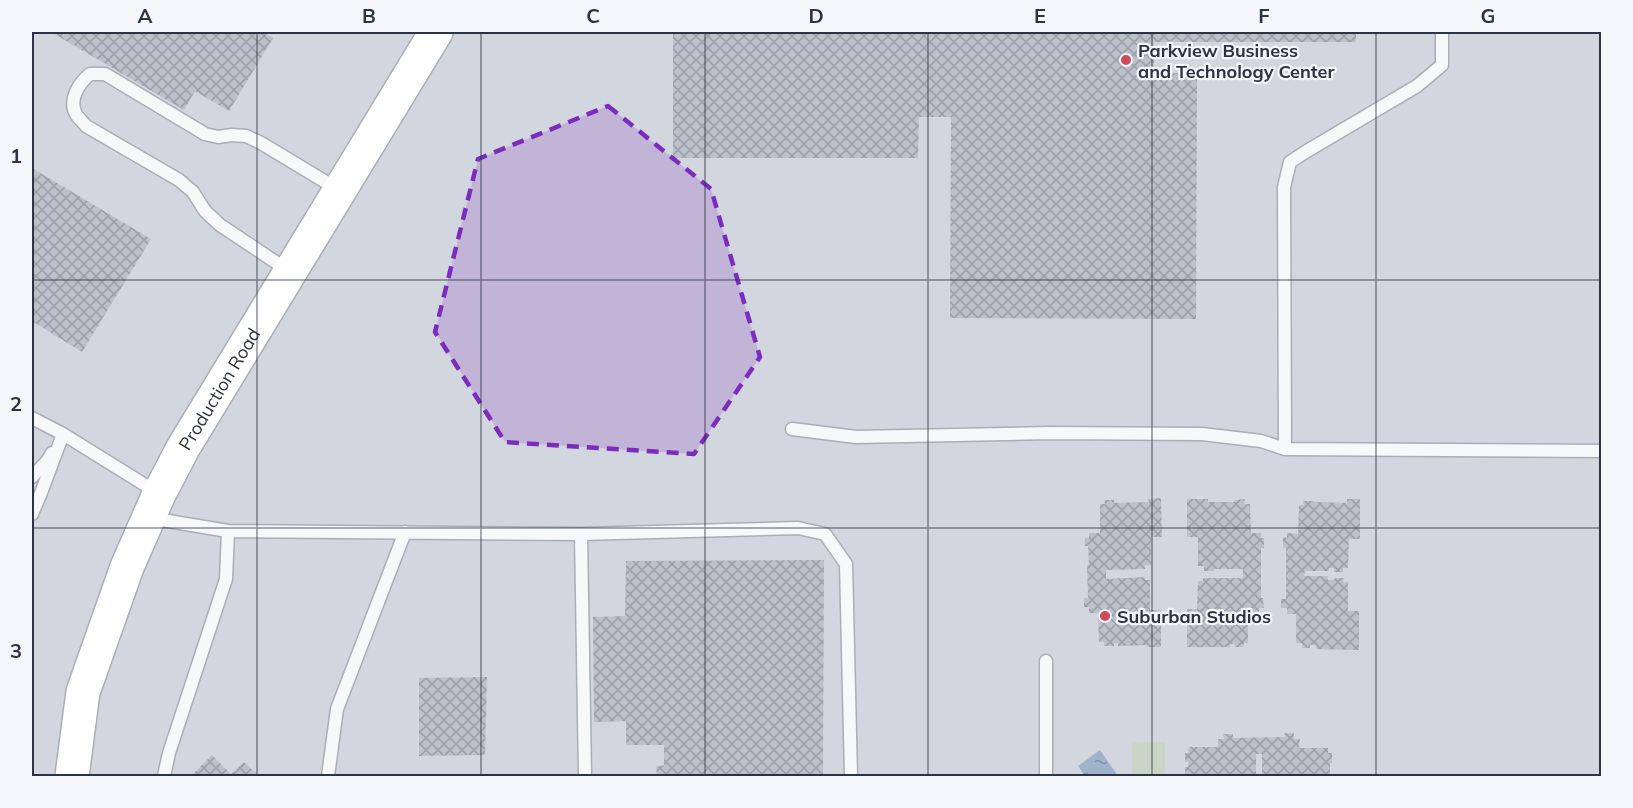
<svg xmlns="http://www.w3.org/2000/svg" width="1633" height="808" viewBox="0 0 1633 808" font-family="Mulish,sans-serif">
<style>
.built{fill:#d2d6de}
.pitch{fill:#c9d6c5}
.water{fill:url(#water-ripples)}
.building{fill:url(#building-cross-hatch)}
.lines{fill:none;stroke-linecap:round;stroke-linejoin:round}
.lane-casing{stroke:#a9aeb7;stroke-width:15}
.secondary-casing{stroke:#a9aeb7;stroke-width:36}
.lane{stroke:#f7f8fa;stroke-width:12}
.secondary{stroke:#fff;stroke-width:33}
.marked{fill:#7b2cbf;fill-opacity:0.2;stroke:#7b2cbf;stroke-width:4.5;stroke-dasharray:12 8;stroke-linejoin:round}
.grid{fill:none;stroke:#2b3445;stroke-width:1.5;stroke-opacity:0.55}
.poi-dot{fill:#d1495b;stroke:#f4f6f9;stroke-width:2}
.labels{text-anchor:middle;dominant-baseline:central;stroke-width:4.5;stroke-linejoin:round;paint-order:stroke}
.poi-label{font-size:18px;font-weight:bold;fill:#2b3445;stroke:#f4f6f9;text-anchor:start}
.street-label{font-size:18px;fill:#2b3445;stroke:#f4f6f9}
.neatline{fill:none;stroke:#2b3445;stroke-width:2}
.grid-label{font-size:20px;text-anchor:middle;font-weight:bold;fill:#2b3445}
</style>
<defs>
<pattern id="water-ripples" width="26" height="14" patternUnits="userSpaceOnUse" patternTransform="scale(1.5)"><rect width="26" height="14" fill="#9fb4cc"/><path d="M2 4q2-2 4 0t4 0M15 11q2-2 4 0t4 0" fill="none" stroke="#8293a7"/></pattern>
<pattern id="building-cross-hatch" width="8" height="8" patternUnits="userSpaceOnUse" patternTransform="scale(1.5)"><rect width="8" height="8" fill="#bbc0ca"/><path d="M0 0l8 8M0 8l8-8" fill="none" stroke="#989da6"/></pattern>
</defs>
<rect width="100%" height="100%" fill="#e4e7ec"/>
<path class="built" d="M32 32H1601V776H32Z"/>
<path class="pitch" d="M1132 742H1165V776H1132Z"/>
<path class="water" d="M1100 750 1118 776H1085L1078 766Z"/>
<path class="building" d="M51 32H262L273 38 229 111 195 91 184 110Z
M673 32H1356V42H1154V73H1197L1196 319 950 318 951 117H919L918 158H673Z
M32 168 151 239 82 352 32 321Z
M1161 498 1162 537H1151V565H1145V569L1106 570V579L1145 577V580H1150V610H1161V647H1148L1147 645 1118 646V643H1114V646H1104V642H1099L1098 613H1089V607H1084V598H1088L1087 565H1089L1088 546H1085V538H1089V533H1100V504H1105L1104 500H1114V503L1149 502 1148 499Z
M1187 499H1208V502H1235L1234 500 1245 499 1244 504H1250L1251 533H1261V538H1264V548H1261V598H1263L1264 608H1259V614H1248V643H1244L1243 647H1235V644H1230V647H1187V609H1197L1198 581H1203V578H1243V569H1214V571H1204V566H1198V537H1187Z
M1347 499H1360V539H1349L1348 568H1343V572H1334V568H1329V571H1305L1304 576H1328V580H1334L1335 578H1344L1343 582H1348V611H1359V650L1316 649V645H1310V648H1302V643H1296V614H1287V608H1281V599H1286V548H1283V537L1287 538V533L1298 534 1299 505H1304L1303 501H1314V502L1347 503Z
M824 560 823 774 789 775V776H657L656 767 664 765V745H626V721L594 722 593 617 625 616 626 561Z
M487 677 485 755 419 756V678Z
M1284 733H1294V739H1300L1299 748H1328V753H1332V763H1330V776H1262V754H1256V776H1185V767H1188V762H1185V753H1188L1189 747H1218V739H1224L1223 734H1233V738L1285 737Z
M212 755 231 774 244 762 259 776H191Z"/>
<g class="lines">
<defs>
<path id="lane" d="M289 271 220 225 205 211 193 192 179 180 86 126C83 122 78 118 76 114 68 100 79 83 90 74H105L205 134 218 137 232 135 246 136 261 143 339 190
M32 418 63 434 158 493
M792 429 856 437 1049 433 1202 434 1261 441 1285 449 1602 451
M1285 449 1284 187 1290 162 1307 151 1417 86 1442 65V32
M32 477 48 460 52 453
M32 514 41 493 63 434
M150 518 228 531 581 534 798 528 825 534 846 564 851 776
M581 534 585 776
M1046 661V776
M164 776 169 753 226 579 228 531
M328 776 337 709 405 532"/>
<g id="secondary">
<path id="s1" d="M72 776 83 692 127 567 159 494 183 448 436 32"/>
</g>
</defs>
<use href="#lane" class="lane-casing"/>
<use href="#secondary" class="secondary-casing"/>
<use href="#lane" class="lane"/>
<use href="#secondary" class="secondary"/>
</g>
<path class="marked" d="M608 106 711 189 760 357 694 454 505 442 435 332 478 159Z"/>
<path class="grid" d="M257 32V776M481 32V776M705 32V776M928 32V776M1152 32V776M1376 32V776M32 280H1602M32 528H1602"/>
<g class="poi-dot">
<circle cx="1126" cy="60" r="6"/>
<circle cx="1105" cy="616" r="6"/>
</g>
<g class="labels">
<g class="poi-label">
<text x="1138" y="50">Parkview Business<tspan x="1138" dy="21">and Technology Center</tspan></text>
<text x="1117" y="616">Suburban Studios</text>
</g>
<g class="street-label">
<text stroke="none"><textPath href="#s1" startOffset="418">Production Road</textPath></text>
</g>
</g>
<rect width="1633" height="808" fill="none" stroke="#f4f6f9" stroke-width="66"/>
<rect x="33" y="33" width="1567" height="742" class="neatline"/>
<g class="grid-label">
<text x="145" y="23">A</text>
<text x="369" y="23">B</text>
<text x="593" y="23">C</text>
<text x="816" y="23">D</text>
<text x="1040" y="23">E</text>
<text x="1264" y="23">F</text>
<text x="1488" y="23">G</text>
<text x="16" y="163">1</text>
<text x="16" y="411">2</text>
<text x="16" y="658">3</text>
</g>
</svg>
